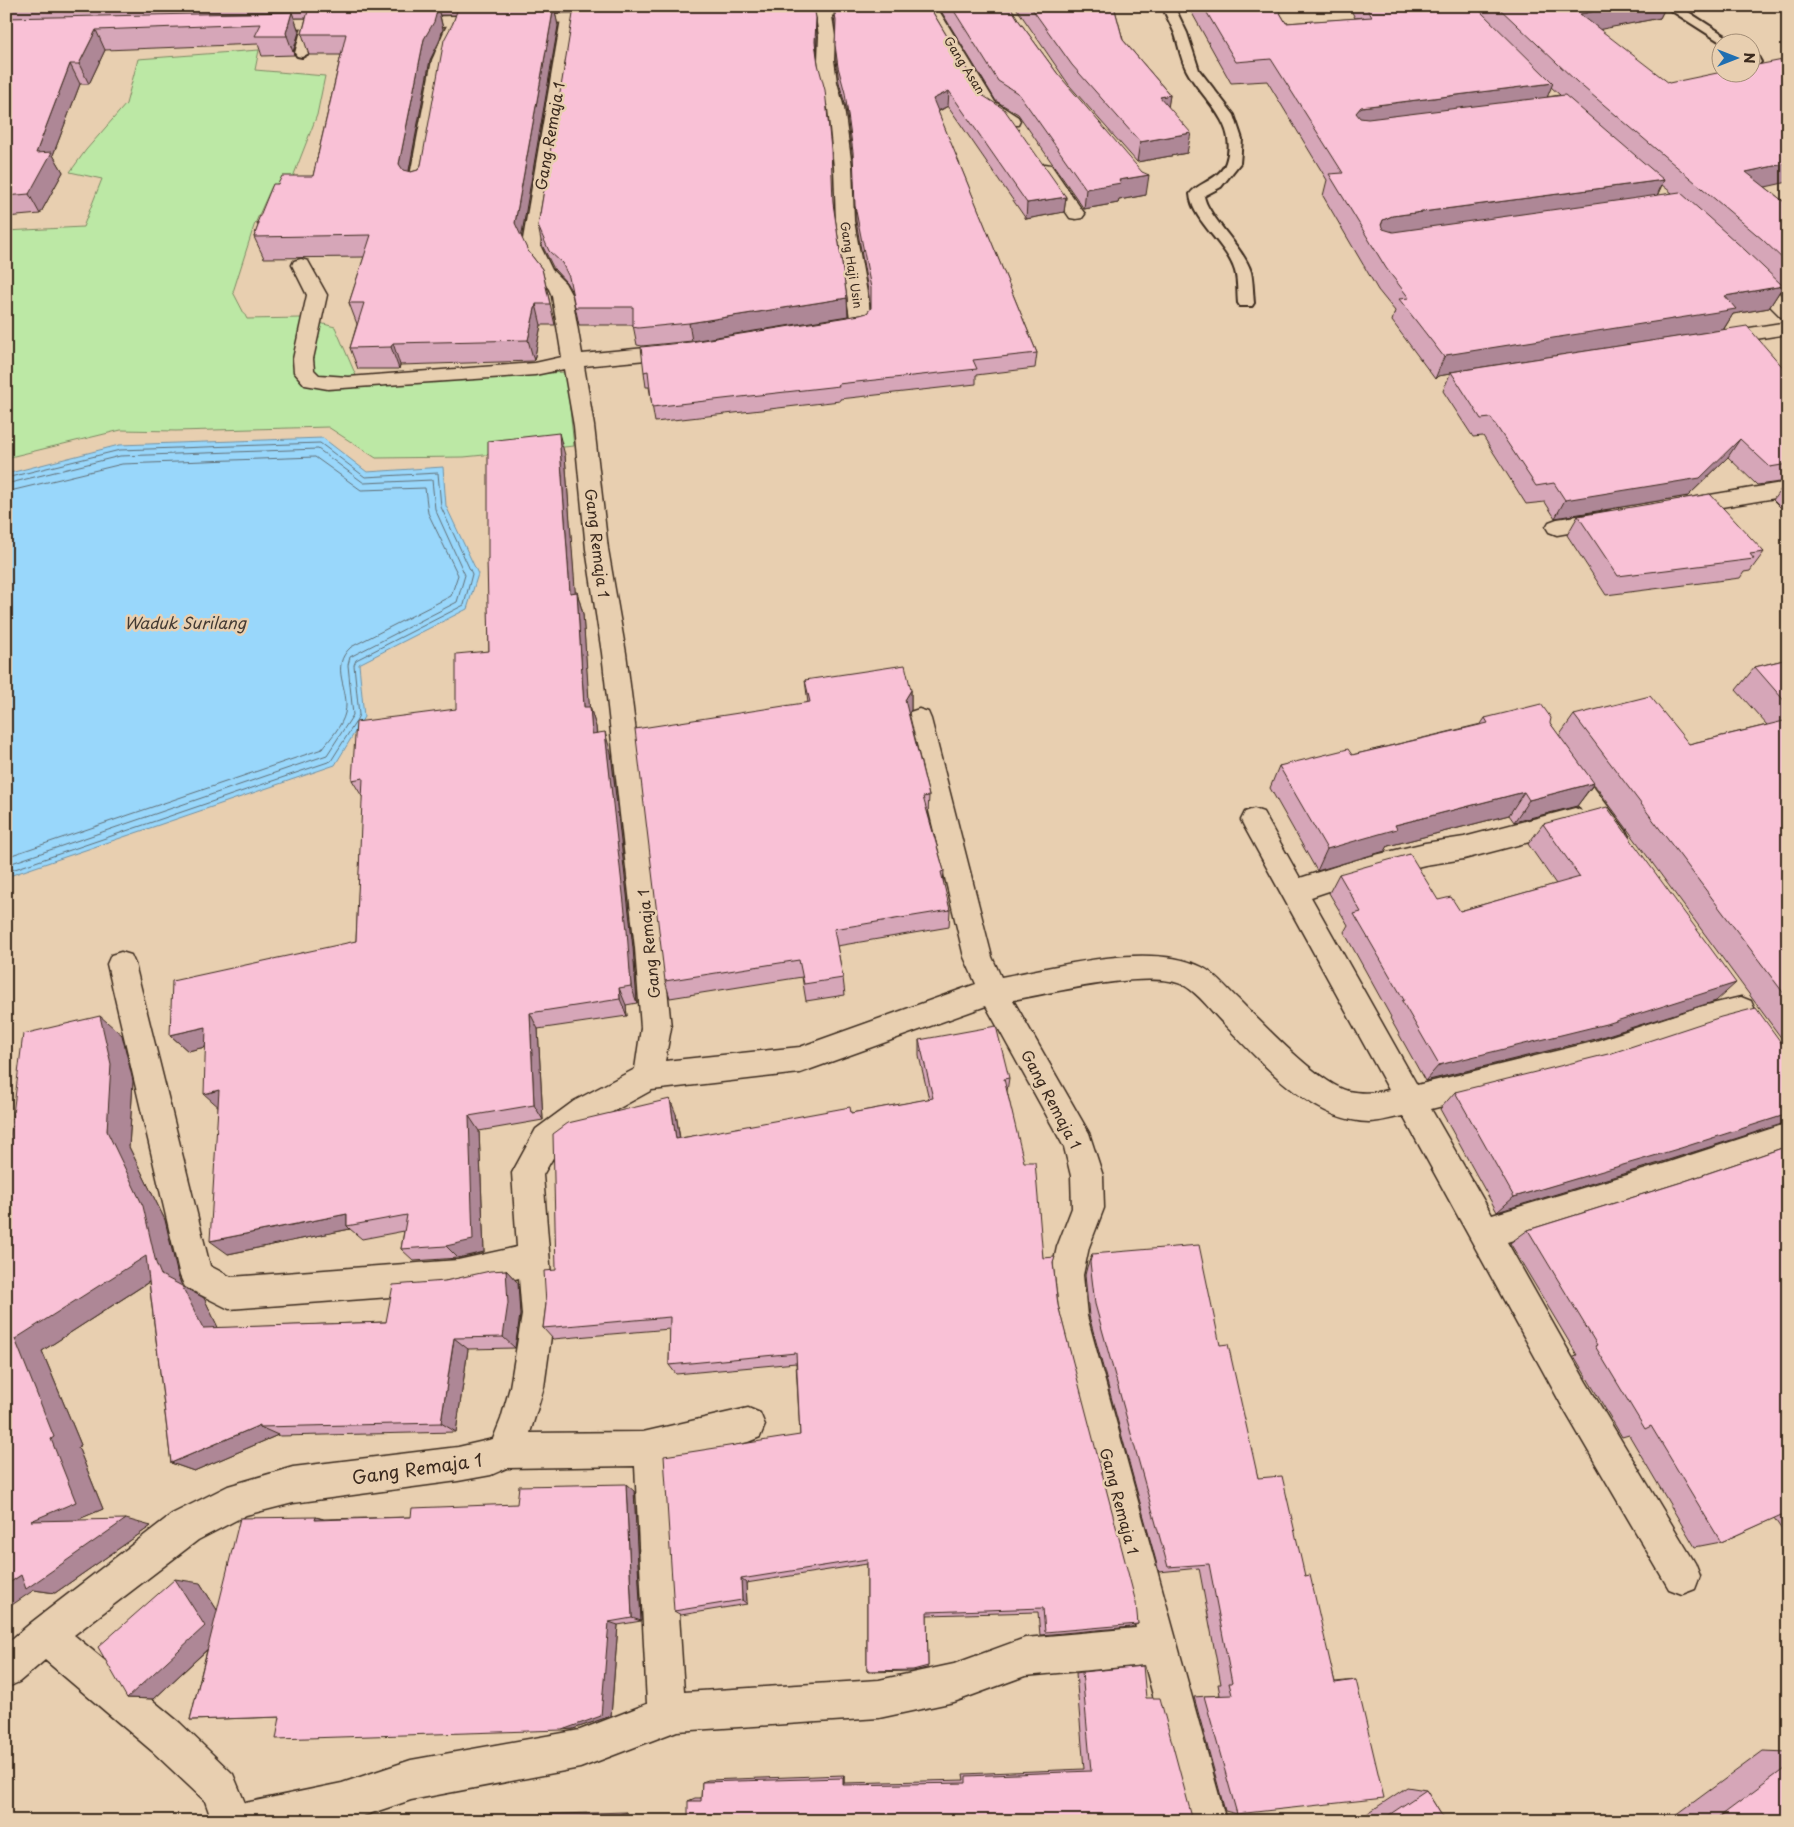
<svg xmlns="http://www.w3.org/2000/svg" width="1794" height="1827" viewBox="0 0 1794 1827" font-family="'Playpen Sans',sans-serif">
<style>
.green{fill:#bce8a5;stroke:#7c8962}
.water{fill:#99d7fb;stroke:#7392a3}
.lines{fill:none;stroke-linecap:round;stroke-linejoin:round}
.shore{stroke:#616f76;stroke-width:1}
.service-casing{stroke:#3b2a1e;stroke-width:4}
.minor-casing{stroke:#3b2a1e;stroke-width:3}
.tertiary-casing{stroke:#3b2a1e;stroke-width:3}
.service{fill:#e8cfb0;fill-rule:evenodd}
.minor{fill:#e8cfb0;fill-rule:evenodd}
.tertiary{fill:#e8cfb0;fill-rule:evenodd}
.wall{fill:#d6a6b8;stroke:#3b2a1e;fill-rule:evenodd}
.shaded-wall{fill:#ae8796;stroke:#3b2a1e}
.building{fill:#f9c1d6;stroke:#3b2a1e}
.labels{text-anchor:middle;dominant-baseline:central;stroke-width:5;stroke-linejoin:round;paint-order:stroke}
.far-street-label{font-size:12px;fill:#3b2a1e;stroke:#e8cfb0}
.street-label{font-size:15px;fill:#3b2a1e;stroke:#e8cfb0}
.water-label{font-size:16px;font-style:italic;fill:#443b34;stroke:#e8cfb0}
.near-street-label{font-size:18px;fill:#3b2a1e;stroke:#e8cfb0}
</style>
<rect width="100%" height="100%" fill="#e8cfb0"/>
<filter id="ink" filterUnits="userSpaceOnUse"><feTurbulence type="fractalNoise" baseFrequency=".02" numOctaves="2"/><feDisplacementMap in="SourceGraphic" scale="10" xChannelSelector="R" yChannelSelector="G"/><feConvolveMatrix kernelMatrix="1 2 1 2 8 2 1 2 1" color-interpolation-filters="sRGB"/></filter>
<g filter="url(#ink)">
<path class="green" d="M259 50 255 70 325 76 317 115 293 177 272 186 254 226 233 292 247 319 301 318 335 327 360 385 566 372 574 446 464 457 376 458 328 427 176 431 121 430 6 458V231L83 227 102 179 70 172 86 150 126 104 138 59Z"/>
<path class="water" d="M323 438 367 472 443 467 446 506 478 574 467 609 359 664 364 717 335 765 6 877V474L119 445Z"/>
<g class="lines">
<path class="shore" d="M6 478 120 450 320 443 365 477 438 473 441 507 472 574 464 605 356 660 354 665 359 715 356 721
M6 484 120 456 318 449 364 483 432 480 435 509 465 575 457 602 350 657 348 665 353 715 327 755 6 865
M6 492 122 464 315 457 361 490 425 488 428 513 458 575 451 596 351 647C328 668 351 689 345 713 342 726 330 739 322 749L6 857
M6 872 331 761 355 723"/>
<defs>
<path id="service" d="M1162 6H1174L1187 33 1199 70 1234 115 1242 139 1240 163 1221 187 1204 196C1207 216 1244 248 1251 272 1253 281 1253 293 1254 303L1252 306H1240L1238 303C1237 293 1238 281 1235 271 1227 244 1192 221 1190 194 1197 183 1220 180 1226 162 1239 123 1202 100 1187 71 1181 60 1179 46 1175 34 1171 25 1166 15 1162 6Z
M1664 6H1679L1735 42 1722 43Z
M309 19 315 23 309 53 302 57 297 56 295 53 303 23Z
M1752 54 1757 55 1761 62 1757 67 1752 68Z"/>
<path id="minor" d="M820 6 828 7 831 10 835 36 834 60 837 82 844 108 852 167 854 221 869 304 870 322 867 326 831 333 824 331 821 327 824 323 850 318 836 221 834 167 828 108 821 82 818 60 819 36 815 10Z
M922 6H936L995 102 1018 117 1020 121 1018 125H1006L983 109Z
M569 14 574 16 577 19 540 245 552 270 565 283 572 296 582 354 677 345 684 347 687 351 684 355 677 357 584 366 594 426 608 549 626 653 663 948 671 1028 665 1061 800 1047 976 984 964 957 907 719 910 712 919 709 928 712 931 719 992 957 1001 977C1058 967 1148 941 1202 967 1216 974 1227 989 1238 999 1262 1023 1318 1083 1348 1091 1362 1094 1375 1093 1389 1090L1245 828 1241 820 1245 812 1254 809 1263 812 1300 878 1359 859 1425 843 1464 837 1575 808 1582 811 1550 765 1554 758 1563 755 1572 758 1626 831 1630 839 1626 847C1605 854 1599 835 1588 819L1584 827 1575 830 1464 859 1425 865 1359 881 1311 897 1417 1085 1593 1042 1699 1007 1741 997 1751 1001 1755 1010 1751 1019 1699 1033 1593 1068 1431 1109 1492 1215 1660 1165 1788 1123V1151L1660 1195 1507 1242 1586 1382 1695 1563 1700 1576 1695 1589 1682 1594 1669 1589 1562 1406 1403 1116C1392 1118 1380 1122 1369 1122 1311 1121 1261 1062 1223 1023 1211 1011 1199 994 1185 986 1152 968 1052 993 1013 1000L1089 1133 1103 1176 1104 1208 1089 1247 1083 1275 1087 1316 1226 1821H1186L1145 1665 1025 1676 954 1702 879 1718 677 1731 580 1768 411 1800 348 1821H212L205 1801 152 1751 45 1660 19 1682 6 1688V1644L32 1622 172 1514 228 1486 293 1467 458 1447 493 1439 501 1419 510 1387 522 1315 519 1278 458 1292 229 1309 185 1287 180 1276 107 964 111 955 121 952 131 955 135 964 210 1266 231 1277 458 1260 517 1247 512 1173 536 1129 574 1101 635 1069 641 1028 635 948 602 653 586 549 574 426 564 369 535 375 328 389 305 385 294 372 293 359 307 295 292 265 294 261 301 259 308 261 327 295 313 359 314 370 319 375 348 377 535 363 562 357 552 296 549 289 535 272 522 245 561 19 564 16ZM986 1006 1064 1147 1071 1176 1072 1208 1057 1247 1051 1275 1055 1316 1136 1628 1025 1638 954 1664 879 1680 684 1692 669 1460 748 1442 760 1437 765 1425 760 1413 748 1408 643 1432 530 1433 544 1387 554 1315 543 1175 558 1149 596 1121 652 1090 800 1073ZM635 1466 647 1704 580 1730 411 1760 342 1783 245 1803 233 1774 180 1723 74 1635 198 1540 246 1515 293 1503 458 1481 491 1475 507 1468Z
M455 19 460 21 463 24 457 43 448 60 426 186 423 190 417 191 411 190 408 186 432 60C438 48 443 30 450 21Z
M1045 164 1051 165 1082 210 1085 214 1082 218 1076 219 1070 218 1036 169 1039 165Z
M1748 267 1755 269 1788 302V319L1781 317 1741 277 1739 273 1741 269Z
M1788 322V334L1718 345 1711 343 1708 339 1711 335 1718 333Z
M1788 482V496L1680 514 1672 512 1669 507 1672 502 1680 500Z
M1610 511 1618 514 1621 519 1618 524 1557 535 1549 532 1546 527 1549 522 1557 519Z"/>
<path id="tertiary" d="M825 6H942L940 9 935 11 777 18 772 16 769 13 772 10 777 8Z
M609 13 614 15 617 18 614 21 405 27 400 25 397 22 400 19 405 17Z
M342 18 347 20 350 23 347 26 257 29 252 27 249 24 252 21 257 19Z"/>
</defs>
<use href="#service" class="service-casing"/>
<use href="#minor" class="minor-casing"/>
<use href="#tertiary" class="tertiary-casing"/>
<use href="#service" class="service"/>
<use href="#minor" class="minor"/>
<use href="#tertiary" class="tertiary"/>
</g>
<path class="wall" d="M6 6H391L390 9H404V6H814L816 18 817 36 816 51 833 204 847 298 848 316 692 341 642 346 637 345 633 325H579L572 292 566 282 554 269 542 245 538 226 574 12 555 13 558 26 521 238 528 251 542 269 555 325H541L534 361 400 365 399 369H358L350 348 357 324 349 303 364 257 264 258 254 237 258 226 257 223 278 184 313 176 341 55H309L302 34 306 18H294L299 32 293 52 294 55 262 56 258 44 105 50 89 84H80L53 155 63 172 40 214 6 217ZM440 15H456L453 23 421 165 418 170 411 172 409 171 430 60 439 42 443 29Z
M834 6H929L982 95 1066 197 1064 212 1026 219 948 106 938 112 1037 353 1035 368 976 375V384L840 399V401L655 422 649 387H646L644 372 690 342 860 315 867 313 871 308 856 221 854 167 846 108 839 82 836 60V30L834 18Z
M941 6H1010L1019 21 1146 195 1119 200 1118 203 1084 209 1018 114 996 101 941 11Z
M1015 6H1114L1123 40 1170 95 1168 106 1187 153 1137 162 1069 85Z
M1188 6H1276L1286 23 1363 18 1364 17 1355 18 1349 6H1666L1660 18 1600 29 1765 187 1788 205V299L1780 291 1769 308 1733 314 1724 329 1787 372 1785 376 1788 379V481L1757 485 1728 457 1688 496 1555 518 1545 502 1526 504 1483 436 1473 437 1443 391 1450 374 1438 376 1435 379 1392 321 1395 311 1378 290 1323 196 1327 180 1267 81 1231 83ZM1551 87 1560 95 1547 97ZM1662 185 1672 193 1657 196Z
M565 455 575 593 577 592 583 614 589 707H590L596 727 597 734 611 753 633 948 637 1003 626 1005 627 1016 538 1029 543 1120 479 1131 484 1252 458 1258 414 1261 401 1249 404 1231 362 1239 350 1229 228 1254 218 1106 205 1047 188 1051 170 1035 356 941 363 798 352 780 456 709 489 651 488 559Z
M1786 482H1788V515L1773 500Z
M1578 516 1764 552 1750 571 1744 572 1740 578 1606 595 1567 535Z
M1788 659V1047L1594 784 1577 806 1514 822 1509 815 1388 846 1385 851 1317 871 1270 788 1279 766 1352 755 1481 724 1485 718 1550 723 1559 736 1574 715 1689 744 1767 725 1736 690 1755 667Z
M805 680 911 690V710L909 713 929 796 928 813 944 871 943 883 950 910 949 927 837 946 843 978 845 995 806 1001 802 977 670 998 665 981 808 703Z
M1543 824 1716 1001 1592 1040 1425 1081 1390 1018 1391 1017 1344 932 1348 925 1329 893 1339 874 1438 900 1460 911 1556 884 1528 844Z
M122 1035 133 1081 129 1147 165 1220 178 1276 182 1286 204 1298 218 1328 386 1322 445 1281 506 1270 518 1283 520 1315 515 1348 468 1349 456 1432 280 1436 278 1435 194 1471 171 1463 149 1282 42 1351 81 1445 78 1447 103 1509 76 1520 151 1526 55 1593 34 1590 6 1170Z
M919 1040 1009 1078 1007 1091 1043 1258 1053 1263 1058 1305 1138 1624 1131 1627 1040 1635 1038 1612 927 1615 928 1666 927 1668 913 1671 868 1672 867 1671V1564L746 1583 747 1604 681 1615 674 1611 800 1435 796 1363 676 1374 669 1365 670 1329 553 1339 543 1328 546 1304 556 1270 676 1114 680 1138 851 1113 929 1099 919 1056Z
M1788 1052V1122L1659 1163 1497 1212 1440 1109 1455 1092Z
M1788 1146V1539L1774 1518 1721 1542 1695 1547 1629 1435 1622 1437 1574 1356 1577 1355 1510 1243 1528 1230 1682 1182Z
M1092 1254 1220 1345 1258 1478 1305 1576 1335 1682 1356 1680 1237 1814 1225 1811 1194 1697 1220 1695 1218 1684H1221L1199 1568 1159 1572 1089 1316 1085 1275 1087 1267Z
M634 1491 641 1621 618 1625 611 1716 573 1729 280 1717 190 1720 207 1650 154 1699 127 1698 200 1583 217 1610 316 1517 324 1519 411 1517Z
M1082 1672 1146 1698 1193 1821H1119V1820L688 1801 695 1798H701L702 1782 708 1780 844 1775V1783L964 1780 963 1774 1084 1769 1076 1673Z
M1763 1751 1788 1752V1821H1668Z
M1407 1787 1426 1790 1445 1821H1356Z
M627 1812V1821L513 1819 526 1815Z"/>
<path class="shaded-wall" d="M385 6H391L388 16Z
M554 6 558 26 520 245 515 223Z
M1621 6H1666L1660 18 1571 35 1580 14Z
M438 8 443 29 439 42 430 60 406 186 399 164 424 39Z
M292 12 299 32 293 52 286 33Z
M816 18 817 36 816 60 815 42Z
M96 30 105 50 89 84 79 64Z
M70 64 80 84 53 155 63 172 40 214 29 194 36 153Z
M1553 83 1544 105 1355 128 1356 113 1361 107Z
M949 91 948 106 932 114 933 99Z
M1170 95 1167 115 1160 97Z
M1191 133 1187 153 1137 162 1140 142Z
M1788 163V182L1734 194 1746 172Z
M1149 175 1146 195 1119 200 1118 203 1084 209 1086 189 1119 180Z
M1664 180 1654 202 1376 241 1383 220 1392 216Z
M1066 197 1064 212 1026 219 1027 203Z
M1783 286 1769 308 1733 314 1723 330 1451 372 1450 374 1438 376 1435 379 1444 357 1446 355 1725 296Z
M847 298 848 316 692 341 689 323Z
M536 304 541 325 534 361 528 340Z
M393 343 400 365 399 369 391 347Z
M559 433 565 455 577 615 570 593Z
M1740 439 1728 457 1688 496 1555 518 1565 500Z
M577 592 583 614 591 728 584 707Z
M911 690V710L905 719V700Z
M590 707 596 727 598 755 592 734Z
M605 732 611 753 633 948 637 1003 631 986Z
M1594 783 1577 806 1514 822 1529 800Z
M1524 792 1509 815 1388 846 1385 851 1317 871 1327 849 1395 825Z
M1736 983 1716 1001 1592 1040 1425 1081 1439 1065Z
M619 988 626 1005 627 1016 620 999Z
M530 1013 538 1029 543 1120 534 1105Z
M100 1016 122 1035 133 1081 129 1147 165 1220 178 1276 182 1286 204 1298 224 1340 203 1328 161 1274 42 1351 81 1445 78 1447 103 1509 60 1527 31 1521 51 1439 15 1339 107 1131Z
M206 1027 222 1043 188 1051 170 1035Z
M219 1090 221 1109 204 1094Z
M670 1099 676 1114 682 1154 676 1139Z
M1788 1114V1122L1659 1163 1497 1212 1514 1197Z
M469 1116 479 1131 484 1252 458 1258 446 1246Z
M347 1214V1226L350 1229 228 1254 210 1241Z
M506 1270 518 1283 520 1315 515 1348 503 1337Z
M454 1338 468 1349 456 1432 441 1423Z
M260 1425V1427L278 1435 194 1471 171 1463Z
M626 1484 634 1491 641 1621 632 1618Z
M316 1517 334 1523 315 1520Z
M126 1519 151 1526 55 1593 34 1590 6 1609V1585L21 1575Z
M175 1579 200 1583 229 1629 154 1699 127 1698Z
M741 1579 746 1583 747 1604 742 1600Z
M609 1622 618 1625 611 1716 573 1729 562 1730Z
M844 1775V1783L843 1785V1778Z
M627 1812V1821H617L618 1815Z"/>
<path class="building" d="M531 6H554L515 223 528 251 542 269 550 304H536L528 340 393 343 391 347 350 348 364 303H349L371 235 254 237 259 223H257L273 184H278L282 176H313L346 34H302L308 11 438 8 434 22 424 39 399 164 403 170 411 172 418 170 421 165 444 40 453 23 458 8Z
M641 6H814L816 18 815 42 818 64 825 90 831 149 833 203 847 298 689 323 638 328 633 327V307H575L569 277 562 263 549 251 538 226 574 8Z
M834 6H929L982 95 1004 109 1066 197 1027 203 949 91 933 99 1037 353 973 360 977 369 838 384 839 386 652 407 648 371 644 372 641 347 690 342 860 315 867 313 871 308V288L855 206 853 152 845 93 838 67 835 45 836 21Z
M951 6H1010L1019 21 1057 73 1142 172 1149 175 1119 180 1121 183 1086 189 1019 94 998 81Z
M1030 6H1114L1123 40 1170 95 1160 97 1191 133 1140 142 1072 65Z
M1203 6H1276L1286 23 1372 17 1366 7 1377 6H1475L1553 83 1361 107 1356 113 1360 118 1368 119 1565 95 1664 180 1392 216 1383 220 1381 225 1383 229 1393 232 1680 192 1745 250 1783 286 1725 296 1736 309 1446 355 1444 357 1399 299 1409 298 1386 268 1329 174 1343 173 1271 59 1236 62Z
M1497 6H1621L1580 14 1669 83 1722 72H1752V66L1783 60 1788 63V163L1746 172 1788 205V264L1762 239 1577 82Z
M292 12 286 33 287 36H255L261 24 96 30 79 64H70L36 153 52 152 29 194 6 196V18Z
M1747 326 1787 372H1782L1788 379V464L1770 467 1740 439 1700 478 1565 500 1554 483 1536 486 1491 418 1481 419 1451 372Z
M559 433 570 593 577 592 584 707H590L592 734 605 732 627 930 631 986 619 988 620 999 530 1013 534 1105 469 1116 473 1240 446 1246 401 1249 407 1215 347 1226V1214L210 1241 219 1090 204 1094 206 1027 170 1035 172 981 356 941 363 778 352 780 356 722 456 709V654L489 651 487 559H488V441Z
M1710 494 1764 552 1750 554 1754 559 1618 576 1578 516Z
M1788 659V705L1755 667Z
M905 665 911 690 905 700 929 796 923 797 944 871 941 872 950 910 834 929 843 978 804 984 799 960 665 981 635 729 810 702 805 680Z
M1650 696 1689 744 1788 720V999L1574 715Z
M1541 704 1551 718 1550 723 1594 783 1529 800 1524 792 1395 825 1397 829 1327 849 1279 766 1348 749 1352 755 1488 723 1485 718Z
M1607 807 1736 983 1610 1023 1439 1065 1402 1001 1404 1000 1354 914 1361 912 1339 874 1410 854 1438 900 1451 897 1460 911 1580 877 1543 824Z
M1756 1008 1788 1052V1114L1681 1148 1514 1197 1455 1092 1612 1053 1721 1017Z
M100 1016 111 1064 107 1131 143 1206 156 1263 161 1275 182 1286 203 1328 386 1322 393 1285 445 1281 490 1271 506 1270 508 1303 503 1337 454 1338 441 1423 260 1427V1425L171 1463 146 1256 15 1339 54 1437 51 1439 76 1502 31 1521 126 1519 26 1589 21 1575 6 1585V1170L23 1034Z
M996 1026 1009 1078 1004 1079 1024 1162H1035L1043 1258 1055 1257 1053 1263 1058 1305 1136 1603 1138 1624 1045 1632 1043 1608 927 1612 928 1666 913 1670 867 1671V1559L741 1579 742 1600 674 1611 664 1456 800 1435 796 1353 669 1365 670 1317 543 1328 546 1304 544 1271 556 1270 553 1134 568 1123 670 1099 676 1139 850 1107 851 1113 933 1098 919 1040Z
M1788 1146V1512L1721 1542 1651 1426 1645 1429 1595 1346 1597 1345 1528 1230 1682 1182Z
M1199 1245 1220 1345 1228 1344 1258 1478 1282 1476 1305 1576 1310 1575 1335 1683 1356 1680 1384 1798 1237 1814 1204 1696 1232 1695 1229 1683H1232L1209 1564 1168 1567 1095 1304 1090 1262 1092 1254Z
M626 1484 632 1618 609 1622 601 1716 562 1730 276 1739 280 1717 190 1720 240 1518 316 1517 315 1520 411 1517 412 1508 517 1504 519 1486Z
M175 1579 205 1626 127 1698 98 1647Z
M1143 1666 1146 1698H1160L1193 1821H1126V1820L1060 1821H688V1801H701L702 1782 843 1778V1785L966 1783V1776L1091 1771 1082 1672Z
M1788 1766V1821H1714Z
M1426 1790 1445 1821H1380Z
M618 1815 617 1821H512L513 1819Z"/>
</g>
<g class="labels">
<g class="far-street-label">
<text transform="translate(965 65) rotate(58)">Gang Asan</text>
<text transform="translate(852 265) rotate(81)">Gang Haji Usin</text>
</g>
<g class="street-label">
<text transform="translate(549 136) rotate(-80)">Gang Remaja 1</text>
<text transform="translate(598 543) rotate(83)">Gang Remaja 1</text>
<text transform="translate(648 944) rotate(-96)">Gang Remaja 1</text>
<text transform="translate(1052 1099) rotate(62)">Gang Remaja 1</text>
<text transform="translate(1120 1501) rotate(75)">Gang Remaja 1</text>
</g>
<g class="water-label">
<text x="185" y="622">Waduk Surilang</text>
</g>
<g class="near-street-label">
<text transform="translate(417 1468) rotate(-8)">Gang Remaja 1</text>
</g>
</g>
<rect width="1794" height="1827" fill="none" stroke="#e8cfb0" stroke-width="25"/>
<rect x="12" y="12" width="1769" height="1802" fill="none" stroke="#3b2a1e" stroke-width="2" filter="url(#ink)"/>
<g transform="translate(1736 58) rotate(90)"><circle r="24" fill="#e8cfb0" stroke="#a38d76"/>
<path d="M0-4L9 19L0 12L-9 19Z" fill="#1f6fb2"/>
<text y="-8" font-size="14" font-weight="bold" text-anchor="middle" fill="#3b2a1e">N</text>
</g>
</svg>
